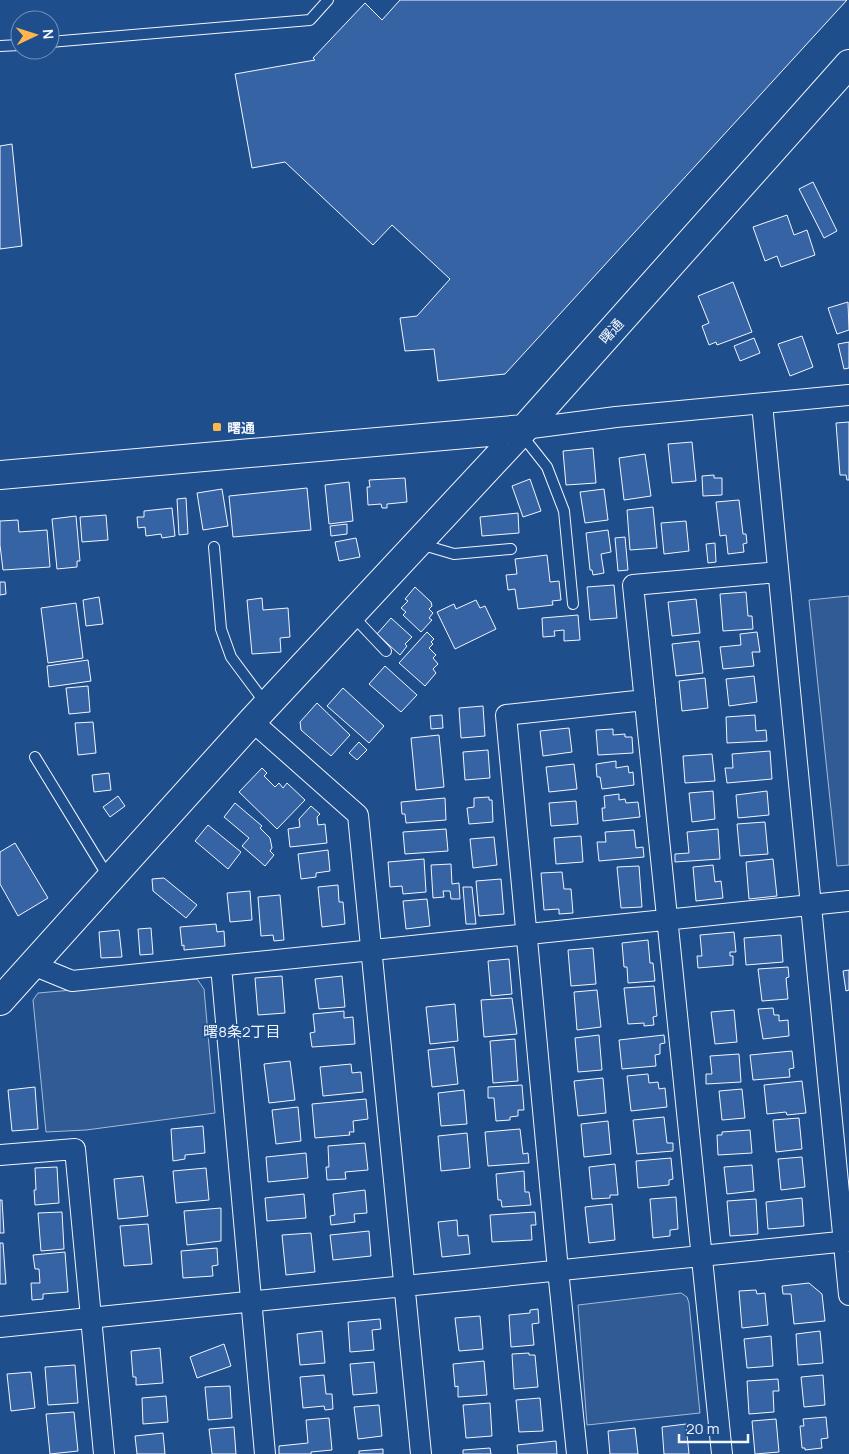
<svg xmlns="http://www.w3.org/2000/svg" width="849" height="1454" viewBox="0 0 849 1454" font-family="Manrope,'Noto Sans JP',sans-serif">
<style>
.green{fill:#305b95;stroke:#a8bbd7}
.building{fill:#3563a3;stroke:#f2f6ff}
.lines{fill:none;stroke-linecap:round;stroke-linejoin:round}
.lane-casing{stroke:#f2f6ff;stroke-width:12}
.street-casing{stroke:#f2f6ff;stroke-width:22}
.secondary-casing{stroke:#f2f6ff;stroke-width:30}
.lane{stroke:#1f4e8c;stroke-width:10}
.street{stroke:#1f4e8c;stroke-width:20}
.secondary{stroke:#1f4e8c;stroke-width:28}
.poi-dot{fill:#ffb74d;stroke:#1f4e8c;stroke-width:2}
.labels{text-anchor:middle;dominant-baseline:central;stroke-width:4;stroke-linejoin:round;paint-order:stroke}
.street-label{font-size:14px;fill:#f2f6ff;stroke:#1f4e8c}
.poi-label{font-size:14px;font-weight:bold;fill:#f2f6ff;stroke:#1f4e8c;text-anchor:start}
.neighbourhood-label{font-size:15px;fill:#f2f6ff;stroke:#1f4e8c}
</style>
<rect width="100%" height="100%" fill="#1f4e8c"/>
<path class="green" d="M849 596V865L837 866 809 600Z
M197 979 204 989 215 1113 86 1130 46 1132 33 1000 38 993Z
M681 1293 687 1297 689 1303 700 1413 587 1425 578 1305Z"/>
<path class="building" d="M400 0H847L505 374 438 381 434 349 405 351 400 318 417 316 450 279 392 225 373 245 285 162 252 168 235 74 315 60 313 58 365 3 382 20Z
M12 144 22 246 0 249V146Z
M813 182 837 231 824 238 799 189Z
M787 215 794 235 807 230 815 255 781 267 777 256 765 261 753 227Z
M733 282 752 332 717 345 716 342 709 345 702 326 709 323 698 296Z
M848 302 849 330 837 334 828 308Z
M802 336 813 367 790 376 778 344Z
M754 338 760 353 740 361 734 346Z
M849 342V368L844 369 838 344Z
M849 422V480H847L846 475H840L836 423Z
M692 442 696 481 672 483 668 444Z
M593 448 596 483 566 485 563 451Z
M645 454 651 496 624 500 619 458Z
M714 475V478H722V495L703 496 702 476Z
M405 478 407 502 387 504V508H382L381 504 368 505 367 487H370L369 480Z
M530 479 541 511 523 517 512 486Z
M349 482 353 521 329 524 325 485Z
M307 488 311 530 233 537 229 496Z
M222 489 228 526 203 530 197 493Z
M604 489 608 520 585 523 580 492Z
M186 498 188 534 179 535 177 499Z
M739 500 743 534H746L747 543 743 544 744 552 728 554 726 535 720 536 716 502Z
M653 507 657 548 630 550 627 510Z
M172 508 175 536 162 538 161 534 146 536 145 527 138 528 137 517H144V511Z
M518 513 519 533 482 536 480 517Z
M106 515 108 540 82 542 80 517Z
M76 516 80 561H77V567L57 569 52 519Z
M18 520 19 532 47 530 50 567 3 570 0 545V521Z
M686 521 689 551 664 554 661 523Z
M347 524V534L331 536 330 526Z
M608 530 611 552 601 554 604 573 593 575 592 570H590L586 533Z
M625 537 628 570 618 571 615 538Z
M356 538 360 557 339 561 335 542Z
M715 543 716 562 708 563 706 544Z
M547 555 550 582 559 581 561 600 552 601 553 605 518 609 515 589 508 590 506 575 517 574 515 559Z
M0 582H5L6 594 0 595Z
M614 585 617 618 590 620 587 587Z
M415 587 431 602 432 606 429 609 433 613 429 618 432 620 421 632 403 615 406 612 401 608 408 601 405 599Z
M746 592 748 616H752L753 629 723 631 720 594Z
M99 597 103 624 86 626 83 600Z
M262 598 263 610 288 608 290 637 280 638 281 652 252 654 247 600Z
M696 599 700 633 672 636 668 602Z
M476 600 480 608 485 606 496 629 455 649 437 612 454 604 456 609Z
M76 603 83 658 48 663 41 608Z
M578 615 580 640 564 641V630L554 631 555 636 543 637 542 618Z
M391 618 412 637 405 644 407 646 400 655 377 634Z
M427 632 434 639 431 642 433 644 429 648 436 655 433 658 438 664 433 669 436 673 425 686 399 663Z
M757 632 760 652H752L754 666 723 669 720 647 741 645 740 634Z
M699 641 703 673 676 676 672 644Z
M88 660 91 681 49 687 47 666Z
M385 666 417 695 401 712 369 684Z
M754 676 757 702 729 706 726 679Z
M705 678 708 708 682 711 679 681Z
M88 686 90 712 69 714 66 688Z
M343 688 384 726 369 743 327 706Z
M317 703 350 735 331 756 301 730 300 722Z
M483 706 485 736 461 738 459 708Z
M442 715 443 728 431 729 430 716Z
M755 715 756 731 766 730 767 741 727 743 726 717Z
M93 722 96 753 78 755 75 723Z
M569 728 572 752 543 756 540 731Z
M613 729V735L625 734V737H632L633 753 598 755 596 730Z
M439 735 444 787 416 790 411 738Z
M359 742 367 750 357 760 349 753Z
M488 750 490 778 465 780 463 752Z
M770 751 772 779 727 783 725 768H733L732 754Z
M712 754 715 781 685 783 683 756Z
M616 761V768L628 766 629 773 633 772 634 785 602 789 600 777H597L596 764Z
M574 764 577 789 549 792 546 767Z
M262 768 267 773 264 776 275 787 279 783 283 788 287 783 305 800 277 829 239 792Z
M109 773 111 790 94 792 92 775Z
M713 791 715 819 692 822 689 793Z
M767 791 769 815 738 818 736 795Z
M619 794V800L625 799 626 803 638 802 640 817 603 821 602 808H605L604 796Z
M118 796 125 806 110 817 103 807Z
M489 797V800H492L493 822 469 824 467 808 474 807V798Z
M445 798 446 820 406 823 405 814H402L401 802Z
M576 801 578 824 551 826 549 803Z
M235 803 262 826 260 828 270 838 272 848 270 851 274 855 265 866 242 846 249 838 224 817Z
M311 806 320 814 317 817 318 825 325 824 327 843 290 847 288 829 300 827 299 819Z
M765 822 768 854 740 856 737 824Z
M208 825 241 852 228 869 195 841Z
M446 829 448 851 405 854 403 832Z
M718 829 720 859 675 862V854L689 853 687 832Z
M634 830 636 848 643 847 644 857 599 861 597 842H606L605 832Z
M581 836 583 862 556 864 554 838Z
M494 837 497 865 473 868 470 839Z
M15 843 48 898 18 916 0 884V852Z
M328 850 330 871 316 873V877L301 879 298 854Z
M424 859 426 892 403 894 402 886 390 887 388 862Z
M773 859 777 896 749 899 746 862Z
M451 864 452 884 459 883 460 899H451L450 891H443L444 897 433 898 431 865Z
M713 865 715 882 721 881 723 898 696 901 693 867Z
M639 866 642 907 621 908 617 867Z
M562 872 564 889H571L573 913 559 914V909L544 910 541 873Z
M164 878 197 905 186 918 153 891 152 879Z
M501 879 504 914 479 916 476 881Z
M338 885 339 902H343L345 924 322 927 318 887Z
M463 887H472L476 924H466Z
M250 891 252 920 230 922 227 893Z
M280 895 284 940 274 941 273 935 261 936 258 897Z
M427 899 430 926 406 929 403 901Z
M216 924 217 932 224 931 225 946 184 950V945L182 946 180 927Z
M151 928 153 954 140 955 138 929Z
M119 930 122 957 101 958 99 932Z
M734 932 736 952H730V956H733V965L698 968 697 956H702L700 935Z
M781 935 783 962 746 965 744 938Z
M648 940 650 963H653L655 981 628 983 627 967H624L622 943Z
M593 948 596 984 571 986 568 950Z
M509 959 512 994 491 996 488 961Z
M788 967 789 977 786 978 788 999 762 1001 758 969Z
M849 970V990L846 991 843 971Z
M282 976 285 1013 258 1015 255 978Z
M342 976 345 1007 319 1009 315 979Z
M654 986 657 1016 653 1017 654 1025 644 1026V1023L628 1024 624 988Z
M597 990 601 1027 577 1030 574 992Z
M512 998 517 1034 484 1037 481 1000Z
M455 1004 458 1041 430 1044 426 1007Z
M773 1008 774 1015H779V1021L788 1020 789 1036 763 1039 758 1009Z
M734 1010 737 1042 715 1044 711 1012Z
M344 1011V1018L353 1017 355 1044 312 1047 310 1033 315 1032 313 1014Z
M599 1035 602 1070 578 1072 575 1038Z
M664 1035 665 1043 660 1044V1054L655 1055 656 1066 622 1069 619 1040Z
M515 1039 518 1081 493 1083 490 1041Z
M454 1047 458 1084 432 1087 428 1050Z
M792 1051 794 1068 789 1069 790 1077 753 1080 750 1055Z
M739 1054 741 1082 706 1084V1074H712L710 1056Z
M290 1061 295 1100 269 1103 264 1064Z
M351 1064 352 1073 361 1072 363 1092 323 1096 320 1067Z
M648 1074 649 1083 658 1082 659 1089 665 1088 667 1107 631 1111 627 1076Z
M603 1078 606 1113 578 1116 574 1081Z
M802 1081 806 1113 787 1115 786 1112 767 1114 764 1085Z
M522 1085 524 1110H518V1116L510 1117V1120L496 1121 494 1098H488V1087Z
M35 1087 38 1129 12 1131 8 1090Z
M742 1089 745 1118 722 1120 719 1091Z
M464 1090 467 1124 441 1126 438 1093Z
M366 1099 368 1119 353 1121 354 1132H349L350 1135 315 1138 312 1104Z
M298 1107 301 1141 276 1144 272 1110Z
M664 1117 667 1143H673V1151L637 1154 633 1120Z
M799 1118 802 1149 776 1152 773 1120Z
M608 1121 611 1154 584 1157 581 1124Z
M203 1126 205 1153 185 1155V1159L173 1161 171 1129Z
M520 1129 523 1154 528 1153 529 1163 488 1166 485 1132Z
M750 1130 752 1153 718 1155 717 1135H722V1132Z
M467 1133 470 1168 441 1171 438 1136Z
M365 1143 368 1170 345 1172 346 1179 327 1180 326 1167H329L328 1146Z
M306 1153 308 1178 268 1182 266 1157Z
M802 1157 805 1187 781 1190 778 1159Z
M671 1158 673 1179 669 1180V1185L638 1188 636 1161Z
M615 1164 618 1195H610V1198L592 1199 589 1167Z
M752 1165 754 1191 727 1194 724 1167Z
M57 1167 59 1203 35 1205 34 1190H36L35 1168Z
M206 1168 209 1200 176 1203 173 1171Z
M524 1171 525 1192H529L531 1205 502 1207 501 1200H498L496 1174Z
M143 1176 148 1216 118 1219 114 1179Z
M365 1190 367 1213 354 1214 355 1222 331 1225 330 1216 335 1215 333 1194Z
M304 1194 306 1218 267 1221 265 1198Z
M676 1197 678 1229 670 1230V1236L653 1238 650 1199Z
M802 1198 804 1226 768 1229 766 1202Z
M756 1199 758 1234 730 1236 727 1201Z
M0 1200H2L4 1233H0Z
M612 1204 615 1240 589 1243 585 1207Z
M221 1208V1241L187 1245 184 1211Z
M62 1212 64 1249 41 1251 38 1213Z
M535 1212 536 1225H531L532 1240 492 1242 490 1215Z
M457 1220 458 1236 468 1235 470 1254 442 1257 438 1222Z
M148 1224 152 1264 124 1266 120 1226Z
M369 1231 371 1256 333 1260 330 1235Z
M311 1233 315 1272 286 1275 282 1235Z
M0 1243H3L6 1284H0Z
M217 1248 218 1265 212 1266 213 1276 183 1278 181 1251Z
M65 1252 68 1292 43 1294V1299L32 1300 31 1283H40L39 1269H35L33 1255Z
M809 1283 822 1294 825 1321 794 1324 791 1294H783L782 1286Z
M756 1290 757 1294 765 1293 768 1325 742 1328 739 1291Z
M538 1309 539 1323 532 1324 534 1345 511 1347 509 1315 530 1313V1310Z
M480 1316 483 1349 459 1351 455 1318Z
M380 1319 381 1329 372 1330 374 1350 350 1352 348 1322Z
M322 1331 325 1363 300 1365 297 1334Z
M820 1331 823 1363 798 1365 796 1334Z
M771 1336 773 1366 747 1368 744 1339Z
M224 1344 231 1366 197 1378 190 1357Z
M160 1348 163 1383 136 1385V1377H133L131 1351Z
M529 1353V1355H535L538 1387 514 1389 512 1354Z
M484 1361 487 1395 458 1397V1386L455 1387 453 1364Z
M374 1362 377 1393 353 1395 350 1364Z
M75 1365 78 1403 48 1405 45 1367Z
M31 1372 35 1408 11 1411 7 1374Z
M324 1375 326 1394H332L333 1409 325 1410 324 1406 303 1408 300 1377Z
M823 1375 825 1405 804 1407 801 1377Z
M778 1379 779 1391H773L774 1412 749 1414 747 1381Z
M230 1386 232 1418 208 1420 205 1387Z
M166 1396 168 1422 143 1424 142 1398Z
M540 1398 543 1431 519 1432 516 1400Z
M490 1403 492 1436 466 1438 463 1405Z
M379 1405 382 1436 358 1439 354 1407Z
M74 1412 78 1451 50 1454 46 1414Z
M826 1417 828 1438 821 1439 822 1448 805 1450V1448H802L800 1426H804L803 1419Z
M329 1418 332 1450 311 1452V1454H279V1446L308 1443 306 1420Z
M776 1419 779 1452 755 1454 752 1421Z
M686 1424 689 1454H664L662 1427Z
M234 1427 236 1454H212L209 1429Z
M635 1428 638 1454H610L608 1431Z
M163 1433 165 1454H137L135 1436Z
M556 1441 557 1454H518L517 1445Z
M490 1448 491 1454H463V1450Z
M383 1449V1454H359V1451Z"/>
<g class="lines">
<defs>
<path id="lane" d="M50 42 310 20 328 0
M0 46 20 45
M521 434 547 467 564 511 573 604
M420 544 454 554 511 549
M214 547 221 629 231 657 266 704
M352 615 386 651
M35 757 109 878"/>
<path id="street" d="M762 404 849 1295
M524 429 616 417 849 395
M252 721 358 815 421 1454
M33 965 72 981 849 901
M221 966 265 1454
M0 1155 75 1149 104 1454
M0 1327 849 1241
M577 1454 558 1270 506 715 645 700
M722 1454 633 585 778 572"/>
<path id="secondary" d="M0 475 524 429
M0 1001 252 721 524 429 849 64"/>
</defs>
<use href="#lane" class="lane-casing"/>
<use href="#street" class="street-casing"/>
<use href="#secondary" class="secondary-casing"/>
<use href="#lane" class="lane"/>
<use href="#street" class="street"/>
<use href="#secondary" class="secondary"/>
</g>
<rect class="poi-dot" x="212" y="422" width="10" height="10" rx="2.5"/>
<g class="labels">
<g class="street-label">
<text transform="translate(611 331) rotate(-48)">曙通</text>
</g>
<g class="poi-label">
<text x="227" y="427">曙通</text>
</g>
<g class="neighbourhood-label">
<text x="242" y="1031">曙8条2丁目</text>
</g>
</g>
<g transform="translate(35 35) rotate(86)"><circle r="24" fill="#1f4e8c" stroke="#7391ba"/>
<path d="M0-4L9 19L0 12L-9 19Z" fill="#ffb74d"/>
<text y="-8" font-size="14" font-weight="bold" text-anchor="middle" fill="#f2f6ff">N</text>
</g>
<path d="M679 1434v8h69v-8" fill="none" stroke="#f2f6ff" stroke-width="2.5"/>
<text x="686" y="1434" font-size="15" fill="#f2f6ff" stroke="#1f4e8c" stroke-width="4" paint-order="stroke">20 m</text>
</svg>
